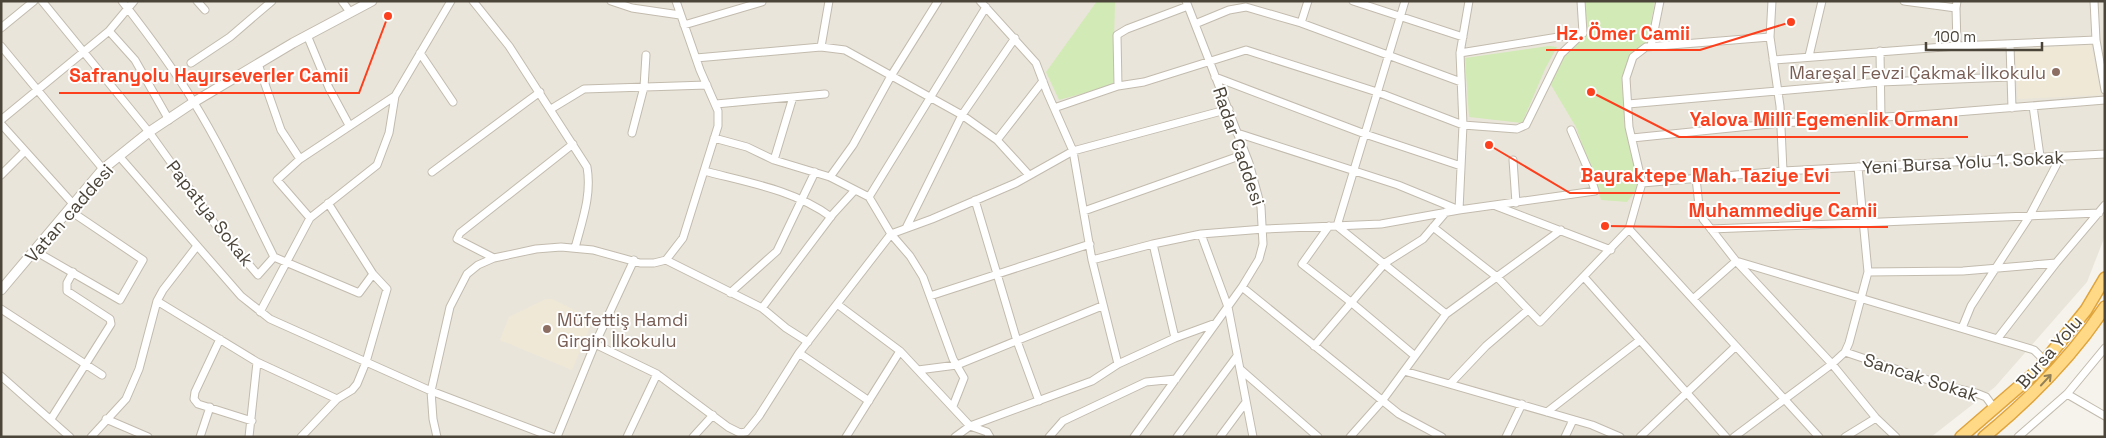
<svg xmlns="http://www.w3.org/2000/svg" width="2106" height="438" viewBox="0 0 2106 438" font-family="'Space Grotesk',sans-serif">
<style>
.residential{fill:#eae5da}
.education{fill:#efe8d6}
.green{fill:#d2eab5}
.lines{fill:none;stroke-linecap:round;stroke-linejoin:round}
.minor-casing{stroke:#c2bbae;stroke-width:9}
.tertiary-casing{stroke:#c2bbae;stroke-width:11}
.trunk-casing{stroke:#e0a43c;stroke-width:14}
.minor{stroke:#fff;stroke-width:7}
.tertiary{stroke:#fff;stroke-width:9}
.trunk{stroke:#ffd985;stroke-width:11}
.oneway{stroke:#938057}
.education-dot{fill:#8d6e63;stroke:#fff;stroke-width:2}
.labels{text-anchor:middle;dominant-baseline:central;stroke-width:4;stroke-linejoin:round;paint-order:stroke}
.education-label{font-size:18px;fill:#785e54;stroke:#fff;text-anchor:end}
.street-label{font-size:18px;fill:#4b4439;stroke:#fff}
.leader{fill:none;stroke:#fc3f1d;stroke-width:2}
.callout-dot{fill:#fc3f1d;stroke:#fff;stroke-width:2}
.callout-label{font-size:19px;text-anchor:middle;font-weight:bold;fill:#fc3f1d;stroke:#fff;stroke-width:4;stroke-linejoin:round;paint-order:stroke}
</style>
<rect width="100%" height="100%" fill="#f6f3ec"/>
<path class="residential" d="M1 1H2105V236L2087 282 1995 387 1931 437H1Z"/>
<path class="education" d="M2091 45 2101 95 2018 99 2015 49Z
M546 299H552L593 319 572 370 500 340 509 317Z"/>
<path class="green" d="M1097 1H1115L1113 85 1059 100 1046 72Z
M1581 1H1655L1646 47 1633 57 1626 78 1628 104 1625 128 1632 138 1642 183 1627 202 1601 200 1576 127 1548 80 1561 54 1583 33Z
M1549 46 1557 47 1545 69 1522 123 1469 117 1465 58Z"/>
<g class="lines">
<defs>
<path id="minor" d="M42 1 149 132 220 231 258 275 274 257
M122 1C147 33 172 66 193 101 224 151 248 205 274 257L359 293 373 274
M197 1 205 10
M342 1 350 12
M473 1 509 46 587 167C592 195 582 221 575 248
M611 1 632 8 680 15
M980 1 1036 63 1047 92 1073 151 1092 260 1118 364
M1353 1 1463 37
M1405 1 1337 226 1446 314
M1581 1 1583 33
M1772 1 1770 37 1780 106 1783 171
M1904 1 1956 8
M1957 1 1956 8 1957 46
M2094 1 2096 40 2105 90
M1301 23 1308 1
M1195 24 1229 10 1246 7 1301 23 1461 82
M684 25 762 2
M1 28 34 1
M109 31 135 60 169 120
M307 35 329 88 349 125
M2010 45 2012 108
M1 46 103 169
M1651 46 1660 1
M821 47 829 1
M1880 51 1881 118
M420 53 453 102
M1809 56 1822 1
M696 58 821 47 845 50 962 115 997 140 1029 175
M1773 60 1957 46 2096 40
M191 63 230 37 272 1
M258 64 281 130 300 159
M1215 77 1365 134 1461 166
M1118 86 1117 35 1127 29 1188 6
M716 104 825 94
M1628 104 1880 82 2010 77
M2033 106 2040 156
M1054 108 1118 86 1144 82 1246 50 1377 92 1463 125 1517 129 1526 125 1561 54 1583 33 1460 53
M551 109 584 89 707 85
M1 120 109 31 134 1
M1 124 74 205
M632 133 644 87 646 55
M1237 133 1398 185 1459 210 1463 125 1460 53 1469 1
M714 138 747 147 774 160 830 177 869 197 891 234 910 256 923 277 953 359 964 378 953 406
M1632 138 1781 123 1919 115 2105 100
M997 140 1043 81
M119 156 241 296 270 319 431 391 552 437
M774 160 793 97
M1513 160 1516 203
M704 171C746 182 795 190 831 217
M432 172 540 92
M1 175 25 151
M830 177 853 145 891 76 938 1
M1696 178 1699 206 1703 219 1711 229 1736 261 1832 364 1876 418 1896 437
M1642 183 1783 171 2105 154
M869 197 986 7
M975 200 1017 341 1039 401
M1496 206 1611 250
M1084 211 1245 154
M310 218 277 180 300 159 395 96
M1329 226 1302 264 1352 303 1415 356
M1433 227 1497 277 1540 322 1629 229 1642 183 1629 127 1626 78 1633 57 1646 47 1770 37
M906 228 962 115 1015 38
M1629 229 1819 437
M1711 229 2099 213
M1201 234 1228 307 1253 437
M1153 244 1175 338
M35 251 120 300 143 260 69 210
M494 258 457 239 460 233 573 144
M666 260 762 308 786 328 808 342
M1092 260 1153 244 1201 234 1264 229 1381 224 1459 210 1595 191 1588 169 1571 130
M1868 272 1963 271 2056 263
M1584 277 1726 437
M1242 287 1399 414 1442 437
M730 293 777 251 815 172
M930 296 1090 244
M1693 299 1736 261 2034 350 2045 361
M157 301 257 362 337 399
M837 304 900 351 970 426 987 432 990 437
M762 308 833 214 855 190
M1 309 102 375
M260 312 310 218 377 165 389 133 395 96 451 1
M1962 328 1971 306 2029 217 2061 156
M1998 338 2056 263 2105 205
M220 339 195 392 194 399 198 404 252 421
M595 344 657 374 728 427 740 433 746 432 759 416 799 353 891 234 932 219 1016 183 1073 151 1229 109
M1314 346 1385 263 1423 239 1446 212
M1845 352 1943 385 1976 393 1986 397 1994 408
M799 353 869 401
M1240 369 1318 437
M918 370 957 365 1102 306
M1404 371 1592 425 1620 437
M1 376 70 437
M1450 384 1486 346 1528 310
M2067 394 2105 416
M1547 412 1640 340
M51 419 111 324 110 319 67 291V283L73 272
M106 419 148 437
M91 437 126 399 139 369 157 301 163 290 197 246
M200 437 210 407
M249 437 257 362
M301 437 337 399 352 390 357 384 366 362 387 289 373 274 328 203
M437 437 433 419 431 391 450 307 467 274 478 265 494 258 536 249 561 247 593 250 640 263H654L666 260 683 238 718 126V111L700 70 676 1
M557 437 595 344 634 260
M627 437 657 374
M693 437 713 415
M846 437 900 351
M955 437 970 426 1092 381 1118 364 1175 338 1216 323
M1049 437 1063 421 1146 382 1176 379
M1134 437 1242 287 1259 259 1263 244 1261 207 1249 163 1186 1
M1177 437 1237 356
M1220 437 1246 402
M1350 437 1382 401 1446 314 1561 230
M1506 437 1522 404
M1565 437 1573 420
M1640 437 1736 346
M1734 437 1832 364 1845 352 1849 343 1868 272 1858 167
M1845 437 1876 418
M2018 437 2067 394 2105 348"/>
<path id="tertiary" d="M1 290 103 169 149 132 194 102 293 43 372 1"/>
<path id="trunk" d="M1961 437 2036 372 2086 310 2105 278
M1984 437C2030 399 2072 357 2105 307"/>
</defs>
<use href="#minor" class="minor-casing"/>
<use href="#tertiary" class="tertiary-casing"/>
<use href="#trunk" class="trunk-casing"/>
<use href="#minor" class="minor"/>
<use href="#tertiary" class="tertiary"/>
<use href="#trunk" class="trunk"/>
</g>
<defs><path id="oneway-shaft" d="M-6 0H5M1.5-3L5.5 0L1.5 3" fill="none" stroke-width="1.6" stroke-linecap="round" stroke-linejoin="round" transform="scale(1.25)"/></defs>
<use class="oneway" href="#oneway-shaft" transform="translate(2046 380) rotate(-47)"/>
<g class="education-dot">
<circle cx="2056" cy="72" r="5"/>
<circle cx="547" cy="329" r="5"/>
</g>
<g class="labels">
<g class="education-label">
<text x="2046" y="72">Mareşal Fevzi Çakmak İlkokulu</text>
<text x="557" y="319" text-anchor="start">Müfettiş Hamdi<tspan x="557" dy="21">Girgin İlkokulu</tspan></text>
</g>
<g class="street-label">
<text transform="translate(1239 146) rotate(71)">Radar Caddesi</text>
<text transform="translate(1963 162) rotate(-3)">Yeni Bursa Yolu 1. Sokak</text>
<text transform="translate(69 213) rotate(-49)">Vatan caddesi</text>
<text transform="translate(210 213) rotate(52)">Papatya Sokak</text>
<text transform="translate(2049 352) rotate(-49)">Bursa Yolu</text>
<text transform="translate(1921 377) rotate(18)">Sancak Sokak</text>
</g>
</g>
<path class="leader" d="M1791 22L1700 50H1546M388 16L359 93H59M1591 92L1679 137H1968M1489 145L1570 193H1840M1605 226L1679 227H1888"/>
<g class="callout-dot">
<circle cx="1791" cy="22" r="5"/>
<circle cx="388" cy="16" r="5"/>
<circle cx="1591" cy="92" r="5"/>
<circle cx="1489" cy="145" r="5"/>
<circle cx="1605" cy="226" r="5"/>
</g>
<g class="callout-label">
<text x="1623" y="40">Hz. Ömer Camii</text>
<text x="209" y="82">Safranyolu Hayırseverler Camii</text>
<text x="1824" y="126">Yalova Millî Egemenlik Ormanı</text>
<text x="1705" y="182">Bayraktepe Mah. Taziye Evi</text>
<text x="1783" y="217">Muhammediye Camii</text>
</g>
<rect width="2106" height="438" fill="none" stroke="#4b4439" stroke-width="5"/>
<path d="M1926 42v8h116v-8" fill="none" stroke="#4b4439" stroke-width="2.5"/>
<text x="1934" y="42" font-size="15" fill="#4b4439" stroke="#ffffff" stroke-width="4" paint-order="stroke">100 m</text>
</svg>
